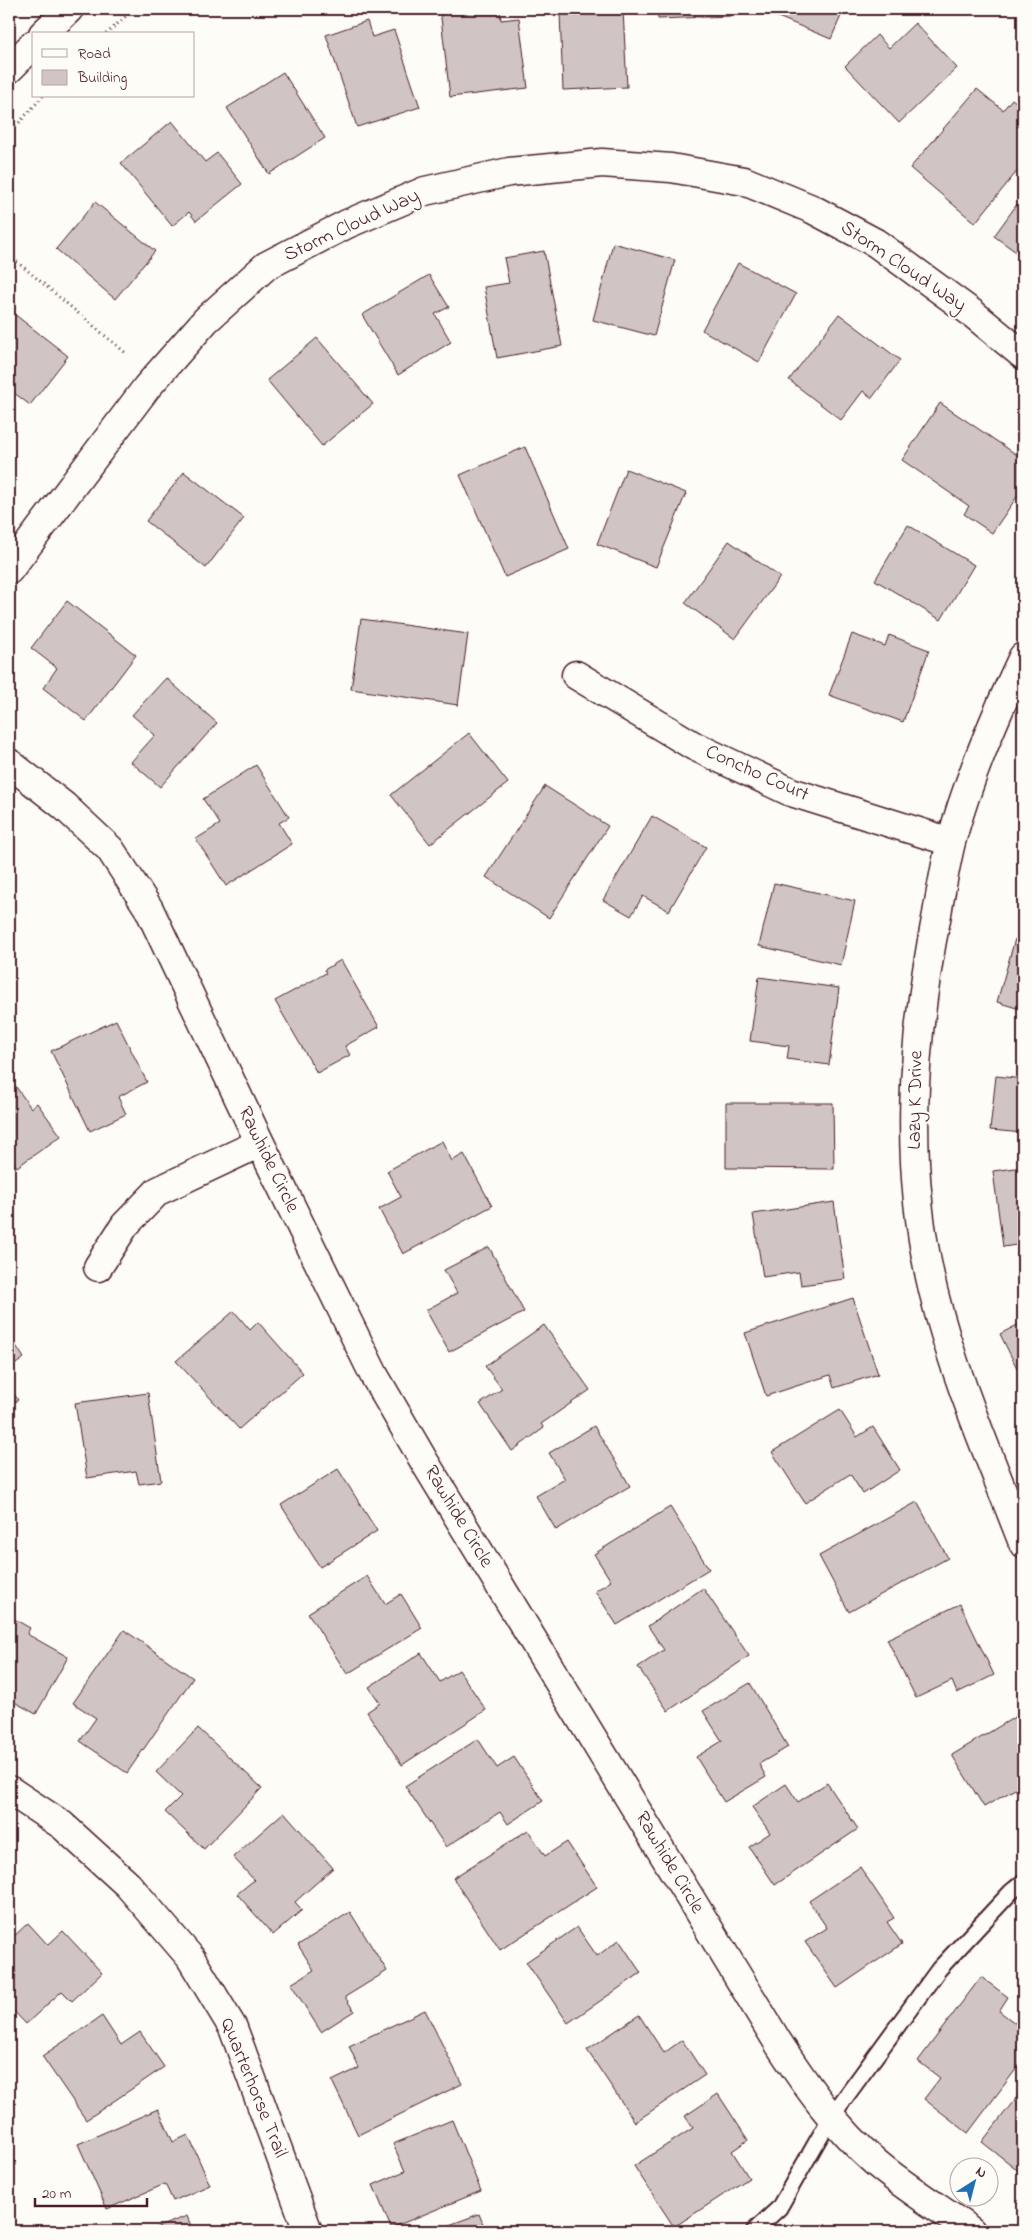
<svg xmlns="http://www.w3.org/2000/svg" width="1032" height="2240" viewBox="0 0 1032 2240" font-family="'Indie Flower',sans-serif">
<style>
.building{fill:#d0c5c4;stroke:#4a1f2b}
.lines{fill:none;stroke-linecap:round;stroke-linejoin:round}
.lane-casing{stroke:#4a1f2b;stroke-width:19}
.street-casing{stroke:#4a1f2b;stroke-width:31}
.secondary-casing{stroke:#4a1f2b;stroke-width:31}
.path{stroke:#4a1f2b;stroke-width:3;stroke-dasharray:1 4;stroke-linecap:butt}
.lane{stroke:#fdfcf7;stroke-width:15}
.street{stroke:#fdfcf7;stroke-width:28}
.secondary{stroke:#fdfcf7;stroke-width:28}
.labels{text-anchor:middle;dominant-baseline:central;stroke-width:4.5;stroke-linejoin:round;paint-order:stroke}
.street-label{font-size:20px;fill:#4a1f2b;stroke:#fdfcf7}
</style>
<rect width="100%" height="100%" fill="#fdfcf7"/>
<filter id="ink" filterUnits="userSpaceOnUse"><feTurbulence type="fractalNoise" baseFrequency=".02" numOctaves="2"/><feDisplacementMap in="SourceGraphic" scale="10" xChannelSelector="R" yChannelSelector="G"/><feConvolveMatrix kernelMatrix="1 2 1 2 8 2 1 2 1" color-interpolation-filters="sRGB"/></filter>
<g filter="url(#ink)">
<path class="building" d="M440 9H500L501 20 519 18 528 88 450 97Z
M657 9H730V16L658 19Z
M759 9H844L831 39Z
M623 10 627 87 563 90 560 13Z
M367 21 372 37 394 30 420 107 357 127 326 35Z
M915 23 957 68 899 123 845 66 877 35 889 48Z
M283 72 325 138 269 174 227 108Z
M977 89 1003 110 1012 99 1023 108V164L975 223 910 168Z
M172 121 205 162 217 153 242 184 196 221 189 212 172 226 121 163Z
M1023 196V257L994 236Z
M95 202 155 251 115 299 56 249Z
M613 243 675 260 654 336 593 320Z
M544 251 562 346 497 358 484 287 509 283 504 258Z
M738 263 796 294 759 362 702 330Z
M429 275 449 307 435 314 451 342 398 375 362 315Z
M9 310 68 356 30 405 9 389Z
M839 314 900 360 872 398 863 391 841 420 789 380Z
M317 338 373 404 322 446 267 380Z
M940 403 1023 459V488L992 533 964 514 969 506 902 460Z
M525 447 569 549 505 577 460 475Z
M626 469 686 493 656 567 597 544Z
M184 472 244 518 206 568 146 521Z
M908 525 974 565 941 620 875 580Z
M729 541 780 577 735 639 685 603Z
M67 601 136 655 86 721 43 688 57 668 31 648Z
M361 619 468 634 458 705 351 689Z
M852 634 885 646 889 635 929 650 903 722 829 695Z
M166 678 217 723 160 787 131 762 155 735 132 715Z
M469 733 508 783 430 844 391 795Z
M256 765 289 817 279 823 292 844 226 886 196 839 220 824 203 799Z
M545 786 608 826 549 918 486 877Z
M652 816 706 847 669 911 643 896 631 916 603 900Z
M774 883 855 901 841 965 759 946Z
M1015 939 1023 942V1010L997 1002Z
M341 960 379 1027 345 1046 350 1055 317 1073 275 1001 326 973 324 970Z
M759 977 839 988 829 1065 787 1059 789 1046 750 1041Z
M116 1020 147 1082 118 1097 126 1114 90 1131 51 1051Z
M996 1076 1023 1079V1133L990 1130Z
M9 1077 31 1108 37 1103 61 1136 17 1167 9 1156Z
M726 1103H833L834 1169 726 1168Z
M442 1141 452 1161 464 1154 492 1206 403 1254 379 1209 401 1197 387 1171Z
M1023 1167V1244L1003 1247 993 1171Z
M834 1202 845 1279 801 1285 799 1272 763 1277 753 1214Z
M489 1247 524 1312 449 1352 426 1310 457 1293 444 1270Z
M853 1298 878 1374 834 1388 830 1375 766 1396 745 1333Z
M234 1311 250 1330 258 1322 303 1373 239 1429 176 1361Z
M1023 1322V1380L1000 1334Z
M544 1325 590 1390 541 1424 544 1428 512 1451 480 1404 502 1389 485 1366Z
M9 1335 24 1358 9 1369Z
M9 1386 18 1400 9 1406Z
M148 1393 161 1481 139 1484 136 1471 87 1478 75 1403Z
M840 1410 857 1437 873 1427 900 1470 863 1494 850 1474 805 1503 772 1452Z
M594 1426 630 1486 556 1530 536 1496 565 1479 549 1453Z
M338 1469 377 1531 320 1567 281 1505Z
M917 1502 948 1558 849 1612 819 1556Z
M670 1507 709 1569 617 1625 595 1591 611 1581 594 1554Z
M367 1576 385 1604 401 1594 422 1628 347 1674 308 1613Z
M703 1588 749 1656 668 1711 638 1667 664 1650 648 1626Z
M960 1604 994 1675 957 1693 952 1681 916 1698 887 1639Z
M9 1616 30 1628 27 1634 68 1657 36 1714 9 1699Z
M124 1630 193 1678 127 1773 80 1741 96 1718 73 1703Z
M421 1653 440 1682 459 1670 486 1710 402 1765 367 1712 380 1703 369 1687Z
M750 1683 788 1747 759 1764 766 1777 724 1802 696 1757 722 1741 703 1711Z
M1018 1715 1023 1723V1799L1015 1789 984 1807 952 1755Z
M198 1728 262 1788 204 1849 165 1812 181 1796 156 1772Z
M478 1739 497 1768 514 1757 543 1801 508 1824 500 1812 446 1847 405 1786Z
M827 1783 858 1829 775 1885 749 1847 770 1833 752 1807 786 1784 798 1802Z
M284 1812 333 1868 295 1902 302 1910 273 1935 237 1894 254 1880 233 1857Z
M528 1830 545 1856 567 1842 597 1887 500 1950 453 1878Z
M860 1867 894 1918 887 1922 902 1944 837 1988 805 1942 827 1928 809 1901Z
M350 1912 387 1971 345 1997 354 2011 321 2032 291 1984 314 1970 298 1945Z
M28 1923 48 1945 63 1931 102 1973 72 2001 62 1991 26 2024 9 2006V1941Z
M577 1927 597 1956 619 1940 641 1973 568 2023 526 1962Z
M981 1977 1008 1997 999 2011 1023 2029V2060L968 2133 924 2099 940 2078 918 2061Z
M425 2010 462 2084 358 2135 332 2081 359 2068 349 2046Z
M639 2015 664 2053 682 2040 705 2075 635 2122 587 2050Z
M102 2016 121 2045 140 2032 164 2067 86 2120 42 2056Z
M1023 2089V2174L982 2142Z
M718 2094 748 2140 732 2151 749 2178 674 2227 634 2166 693 2128 685 2116Z
M158 2109 173 2142 188 2135 210 2185 173 2201 165 2184 107 2209 78 2144Z
M452 2120 481 2191 391 2228 373 2185 405 2171 393 2144Z
M479 2214 486 2231H433Z
M187 2216 193 2231H148Z"/>
<g class="lines">
<defs>
<path id="lane" d="M754 2231 779 2208 831 2117 939 1969 1011 1892 1023 1882"/>
<path id="street" d="M9 570 147 387 206 320 266 266 347 224 425 191 509 172 602 163 671 168 744 181 812 209 876 243 972 313 1023 355
M1023 657C995 716 968 779 951 842 945 866 941 891 937 914 912 1040 903 1165 933 1290 954 1377 991 1460 1023 1543
M576 675 694 746 791 792 951 842
M9 763 64 806 110 849 149 909 260 1143 374 1375 424 1461 779 2044C807 2087 836 2128 875 2162 904 2187 939 2208 971 2231
M98 1267 125 1225 158 1191 260 1143
M9 1790 62 1825 128 1885 190 1957 233 2028 308 2231"/>
<path id="secondary" d="M43 34 69 9
M9 69 34 44"/>
</defs>
<use href="#lane" class="lane-casing"/>
<use href="#street" class="street-casing"/>
<use href="#secondary" class="secondary-casing"/>
<path class="path" d="M106 34 134 9
M9 134 43 96
M9 255 127 354"/>
<use href="#lane" class="lane"/>
<use href="#street" class="street"/>
<use href="#secondary" class="secondary"/>
</g>
</g>
<g class="labels">
<g class="street-label">
<text transform="translate(352 226) rotate(-25)">Storm Cloud Way</text>
<text transform="translate(903 267) rotate(34)">Storm Cloud Way</text>
<text transform="translate(757 774) rotate(24)">Concho Court</text>
<text transform="translate(916 1100) rotate(-89)">Lazy K Drive</text>
<text transform="translate(268 1160) rotate(64)">Rawhide Circle</text>
<text transform="translate(458 1517) rotate(59)">Rawhide Circle</text>
<text transform="translate(669 1863) rotate(59)">Rawhide Circle</text>
<text transform="translate(253 2088) rotate(68)">Quarterhorse Trail</text>
</g>
</g>
<rect width="1032" height="2240" fill="none" stroke="#fdfcf7" stroke-width="30"/>
<rect x="15" y="15" width="1002" height="2210" fill="none" stroke="#4a1f2b" stroke-width="2" filter="url(#ink)"/>
<rect x="32" y="32" width="162" height="65" fill="#fdfcf7" stroke="#b5a4a5"/>
<rect x="42" y="49" width="25" height="8" fill="#fdfcf7" stroke="#b5a4a5"/>
<text x="78" y="58" font-size="15" fill="#4a1f2b">Road</text>
<rect x="42" y="70" width="25" height="15" fill="#d0c5c4" stroke="#b5a4a5"/>
<text x="78" y="82" font-size="15" fill="#4a1f2b">Building</text>
<g transform="translate(974 2182) rotate(36)"><circle r="24" fill="#fdfcf7" stroke="#b5a4a5"/>
<path d="M0-4L9 19L0 12L-9 19Z" fill="#1f6fb2"/>
<text y="-8" font-size="14" font-weight="bold" text-anchor="middle" fill="#4a1f2b">N</text>
</g>
<path d="M35 2198v8h112v-8" fill="none" stroke="#4a1f2b" stroke-width="2.5"/>
<text x="42" y="2198" font-size="15" fill="#4a1f2b" stroke="#fdfcf7" stroke-width="4" paint-order="stroke">20 m</text>
</svg>
